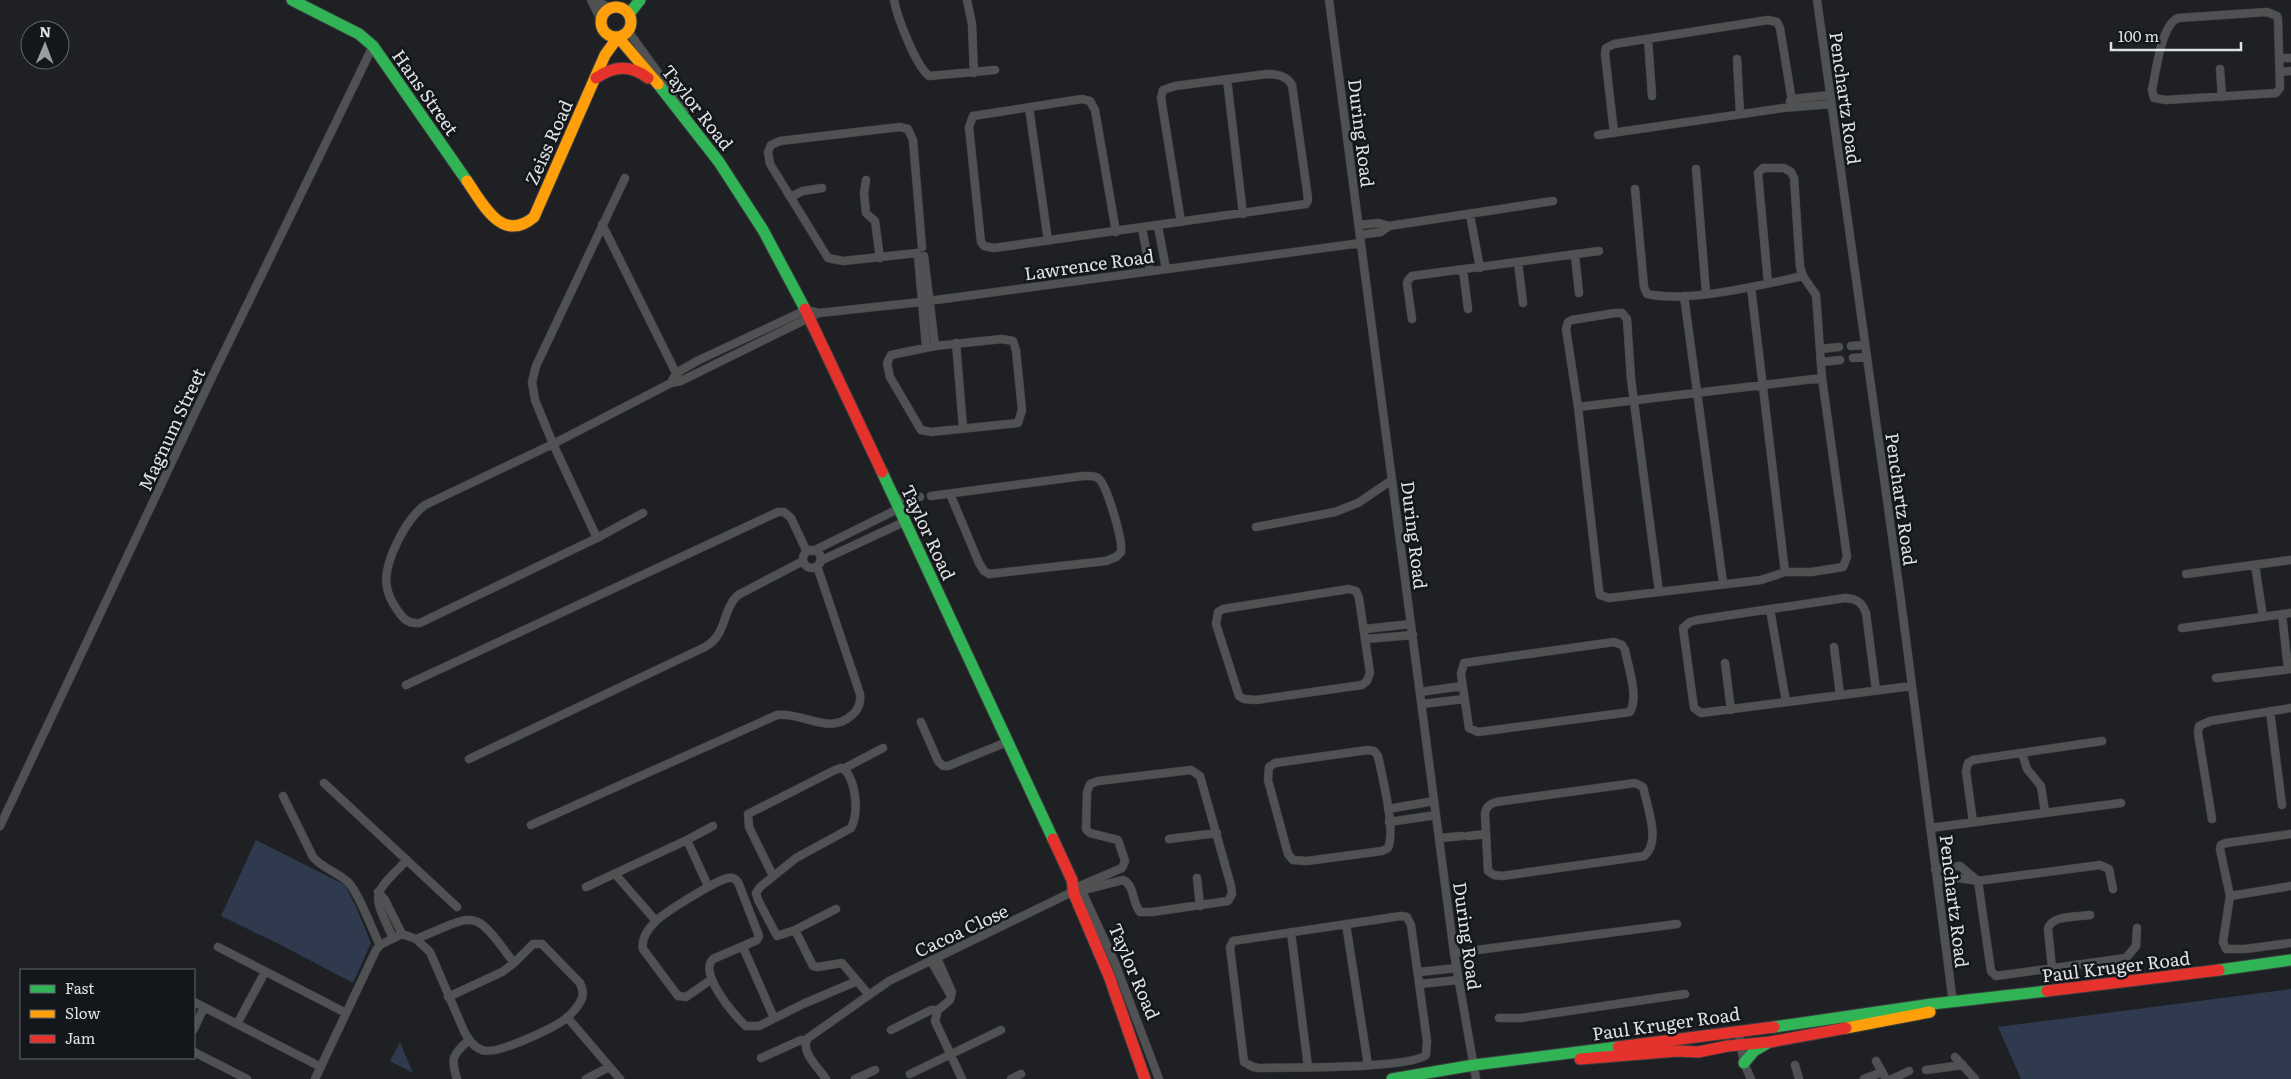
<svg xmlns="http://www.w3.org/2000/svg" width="2291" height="1079" viewBox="0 0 2291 1079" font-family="Literata,serif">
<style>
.green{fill:#2f3a4e}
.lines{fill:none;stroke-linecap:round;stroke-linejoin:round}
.street-casing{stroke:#3b3d3f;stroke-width:9}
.fast-casing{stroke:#3b3d3f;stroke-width:13}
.slow-casing{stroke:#3b3d3f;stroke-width:13}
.jam-casing{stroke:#3b3d3f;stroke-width:13}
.street{stroke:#505153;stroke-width:8}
.fast{stroke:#30b455;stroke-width:11}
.slow{stroke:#ff9f0a;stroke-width:11}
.jam{stroke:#e5322d;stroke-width:11}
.labels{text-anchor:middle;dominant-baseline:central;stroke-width:5;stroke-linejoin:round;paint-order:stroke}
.street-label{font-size:18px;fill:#dfe1e4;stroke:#13161a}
</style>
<rect width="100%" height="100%" fill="#1e2023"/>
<path class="green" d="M256 840 345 885 357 909 371 943 353 983 279 944 221 916Z
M2291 989V1079H2021L1998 1027Z
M400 1042 413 1073 390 1061Z"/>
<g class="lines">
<defs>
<path id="street" d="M591 0 601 20
M596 0 609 8
M894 0C897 17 916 66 929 76L995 70
M967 0 972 24 974 73
M1329 0 1454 953 1476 1079
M1817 0 1900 593 1953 1003
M2267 12 2277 16 2278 19 2280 88 2276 93 2166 100 2154 98 2152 90C2156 72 2161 25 2178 18Z
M628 31 685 110
M1648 39 1652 96
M2280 58H2291
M1737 59 1740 114
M2220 69 2222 97
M2280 72 2291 71
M1227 79 1243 214
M1790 101 1792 99 1830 95
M1029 107 1048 241
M1614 133 1605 54 1606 48 1614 44 1768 20 1777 22 1780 28 1793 107
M1598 135 1783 108 1831 104
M1696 169 1706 293
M866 180 864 193 866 213 875 221 880 258
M1635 189 1644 287 1647 294C1689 303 1761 285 1803 276
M790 197 803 191 822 188
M1470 215 1480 268
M602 224 678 377
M1359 225 1379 223 1389 226 1553 201
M1158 226 1166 269
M1142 228 1150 271
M1116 232 1095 110 1090 101 1082 99 973 116 969 127 981 242 984 246 994 248 1306 204 1308 200 1307 191 1292 85C1287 76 1278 74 1267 74L1175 86 1163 90 1161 98 1181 222
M1360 235 1381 232 1389 226
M917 253 843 261 828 258 770 164 768 152 771 145 780 141 900 127 908 129 913 140 922 247
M918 255 926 347
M1575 255 1579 293
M924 256 935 346
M1518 263 1523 303
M1463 270 1468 309
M1751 287 1785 572H1811L1843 567 1847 557 1822 378 1816 295 1803 276 1800 267 1794 178 1791 172 1784 168H1763L1758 173 1768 283
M1684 296 1723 583
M1615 313H1622L1627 319 1631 379 1659 592 1609 598 1600 595 1599 590 1578 407 1566 329 1568 322 1572 320Z
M1412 319 1407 284 1408 280 1412 276 1599 251
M1002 339 1013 341 1016 350 1022 410 1018 423 931 432 921 430 890 377 887 363 891 355 935 346Z
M956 343 963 427
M1851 346 1865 345
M1821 349 1839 347
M1853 358 1867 357
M1822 362 1840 360
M671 383 676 373 699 360 806 310 819 313 921 302 1361 243
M1578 407 1822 378
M931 496 1083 476C1088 476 1094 475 1098 478 1107 484 1123 541 1121 552L1116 557 1106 561 989 574 984 571 979 563 950 494
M894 499 920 497
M643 513 597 538 420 623C409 624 404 620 398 611 393 604 388 595 387 587 382 563 407 518 425 505L553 444 671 383 681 381 819 313
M1256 527 1335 512 1358 503 1392 480
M597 538 553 444 535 400 532 382 536 366 625 178
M803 559a9 9 0 1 1 18 0a9 9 0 1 1-18 0Z
M813 551 898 509
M820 561 904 522
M2255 565 2263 617
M2186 574 2291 560
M1349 589 1356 591 1359 598 1370 673 1367 681 1362 685 1256 700 1244 699 1239 696 1216 624 1218 612 1223 609Z
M1659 592 1761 580 1785 572
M1770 609 1786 702
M2282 614 2288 669
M2182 628 2291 613
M1365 629 1411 624
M1366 639 1413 635
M1614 642 1622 645 1625 650C1628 667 1639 696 1630 712L1478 732 1469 728 1461 674 1464 663Z
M1834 647 1840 695
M1725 663 1731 710
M2216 678 2291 669
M406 685 778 512H784L791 518 807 552
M1876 690 1866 613C1862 602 1857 599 1845 598L1697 620 1690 622 1683 628 1694 708 1701 713 1912 686
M1420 692 1462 686
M1422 704 1464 699
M2270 711 2282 805
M921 722 938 761 943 766H948L1007 742
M1368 750 1374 751 1378 756C1382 776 1396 830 1388 848L1382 851 1307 861 1293 860 1288 854 1268 780 1269 767 1275 763Z
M2022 753 2027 769 2041 786 2045 812
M469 759 705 647C728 634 721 611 738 595L803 561
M843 769 883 748
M324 783 457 907
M1635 783 1643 787 1644 791C1648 809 1661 843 1644 856L1502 876 1494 875 1488 871 1485 814C1486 804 1494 802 1503 801Z
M283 796 313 857C322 868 337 872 348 882 359 893 372 930 380 945
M1388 809 1434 801
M2212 819 2198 733 2199 726 2210 721 2291 708
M1389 822 1436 815
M1973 822 1966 771 1968 763 1973 760 2102 741
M531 825 777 715C804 712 829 736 852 715 859 709 861 702 860 694L817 566
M0 826 211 379 373 46
M1930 828 2121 803
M2291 834 2226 843 2221 845 2220 849 2230 896 2223 942 2226 949H2245L2291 943
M1468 836 1486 834
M1440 838 1462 836
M1169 839 1217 833
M687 840 708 886
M1935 869 1960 866 1978 881 1991 971 1996 976 2126 958 2136 946 2137 928
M616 875 656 921
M773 876 749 827 748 814 835 770 841 768 846 771C856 784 859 813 851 828L796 858 760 887 756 893 758 900 777 936 795 930 813 966 818 967 842 963 869 995
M1197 878 1200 906
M1937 881 1959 878 1978 881 2100 865 2109 869 2113 889
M586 887 687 840 713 826
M1080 887 1115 963 1159 1079
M378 892 385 900 402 934
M2230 896 2291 886
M1401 916 1407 917 1411 925 1427 1041 1426 1055C1409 1069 1288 1067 1259 1068L1253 1067 1244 1062 1230 947 1233 941Z
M1346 924 1368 1065
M795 930 836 909
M1291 932 1308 1067
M393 938C371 891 372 896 407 860
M218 947 346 1013
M743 947 774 1018
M1454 953 1677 924
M937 958 952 992 950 1000 938 1010 935 1021 962 1079
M931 961 950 994
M2052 968 2048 929C2051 915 2077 917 2090 915
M1419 972 1457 968
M712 979 686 997 678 996 643 949C641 939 648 929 655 922 663 913 717 880 728 878 732 877 735 878 738 882L759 936 757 940 713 959C698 973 735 1017 746 1026H759L803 1004 857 981
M1420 984 1458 980
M448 997 502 972 514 963
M194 1002 321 1067
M567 1017 620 1079
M1499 1018H1521L1685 994
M237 1024 265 972
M194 1029 204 1007
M891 1030 931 1010H938
M1738 1030 1744 1063 1751 1079
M194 1052 247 1079
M1955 1057 1975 1079
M761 1058 801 1040 806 1041
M1876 1061 1886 1079
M1795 1065 1799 1079
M1926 1070 1963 1065
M910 1074 1001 1030
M315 1079 376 950 380 945 402 934 416 939 430 952 464 1031C468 1038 473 1047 482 1050 496 1056 556 1027 568 1017 573 1012 580 1004 582 998 584 993 582 988 580 983L542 944H533L514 963C472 906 478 914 416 939
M457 1079C450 1058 453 1054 469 1040
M586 1079 609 1067
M826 1079C819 1068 799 1051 808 1038L889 981 1068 894 1073 889 1122 868 1125 861 1118 840 1090 833 1086 829 1087 792 1090 784 1098 781 1191 770 1200 776 1231 886 1232 894 1228 901 1152 912H1140C1132 903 1135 885 1123 880L1068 894
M855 1079 875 1070
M1011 1079 1021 1074
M1864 1079 1882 1072
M1892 1079 1909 1071"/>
<path id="fast" d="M292 0 359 34 373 46 467 181
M629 14 640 0
M658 84 719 162 763 230 805 309
M882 472 1053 839
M2219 970 2291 960
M1774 1027 1932 1004 2047 991
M1744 1063 1754 1051 1766 1044
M1392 1079 1474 1065 1618 1047"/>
<path id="slow" d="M601 22a15 15 0 1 1 30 0a15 15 0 1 1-30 0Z
M467 181C483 204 502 244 534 217L605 55 618 37 658 84
M1846 1028 1930 1012"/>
<path id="jam" d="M596 78C614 66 630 64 648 78
M805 309 882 472
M1053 839 1072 880 1074 894 1109 976 1145 1079
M2047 991 2219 970
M1618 1047 1774 1027
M1580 1059 1677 1051 1698 1052 1728 1046 1770 1042 1846 1028"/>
</defs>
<use href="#street" class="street-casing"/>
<use href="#fast" class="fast-casing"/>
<use href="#slow" class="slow-casing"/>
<use href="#jam" class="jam-casing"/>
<use href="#street" class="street"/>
<use href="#fast" class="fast"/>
<use href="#slow" class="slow"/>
<use href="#jam" class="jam"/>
</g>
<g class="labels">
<g class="street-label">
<text transform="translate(426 92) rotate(55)">Hans Street</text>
<text transform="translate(1846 98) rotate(82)">Penchartz Road</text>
<text transform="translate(698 107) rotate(52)">Taylor Road</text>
<text transform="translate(1362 133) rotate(83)">During Road</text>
<text transform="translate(548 142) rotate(-66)">Zeiss Road</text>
<text transform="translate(1089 264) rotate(-8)">Lawrence Road</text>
<text transform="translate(171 429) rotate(-65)">Magnum Street</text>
<text transform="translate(1902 499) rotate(82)">Penchartz Road</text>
<text transform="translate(929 532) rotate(65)">Taylor Road</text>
<text transform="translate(1415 535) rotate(83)">During Road</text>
<text transform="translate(1955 901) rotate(83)">Penchartz Road</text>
<text transform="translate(961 930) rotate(-25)">Cacoa Close</text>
<text transform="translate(1468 936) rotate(82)">During Road</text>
<text transform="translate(2116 966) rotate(-7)">Paul Kruger Road</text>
<text transform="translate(1135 971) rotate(67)">Taylor Road</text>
<text transform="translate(1666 1023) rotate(-8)">Paul Kruger Road</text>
</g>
</g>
<rect x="20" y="969" width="175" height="90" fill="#13161a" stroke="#65676b"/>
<rect x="30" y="985" width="25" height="8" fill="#30b455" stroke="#65676b"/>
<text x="65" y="994" font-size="15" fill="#dfe1e4">Fast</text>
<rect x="30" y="1010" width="25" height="8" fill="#ff9f0a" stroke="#65676b"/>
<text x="65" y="1019" font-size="15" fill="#dfe1e4">Slow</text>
<rect x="30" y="1035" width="25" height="8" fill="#e5322d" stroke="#65676b"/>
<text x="65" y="1044" font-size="15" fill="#dfe1e4">Jam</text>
<g transform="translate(45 45) rotate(1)"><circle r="24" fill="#13161a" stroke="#65676b"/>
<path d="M0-4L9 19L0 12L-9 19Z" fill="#9b9da0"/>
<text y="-8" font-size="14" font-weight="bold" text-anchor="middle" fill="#dfe1e4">N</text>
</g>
<path d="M2111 42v8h130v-8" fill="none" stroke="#dfe1e4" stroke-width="2.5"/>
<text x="2118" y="42" font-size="15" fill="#dfe1e4" stroke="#13161a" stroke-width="4" paint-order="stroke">100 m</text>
</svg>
